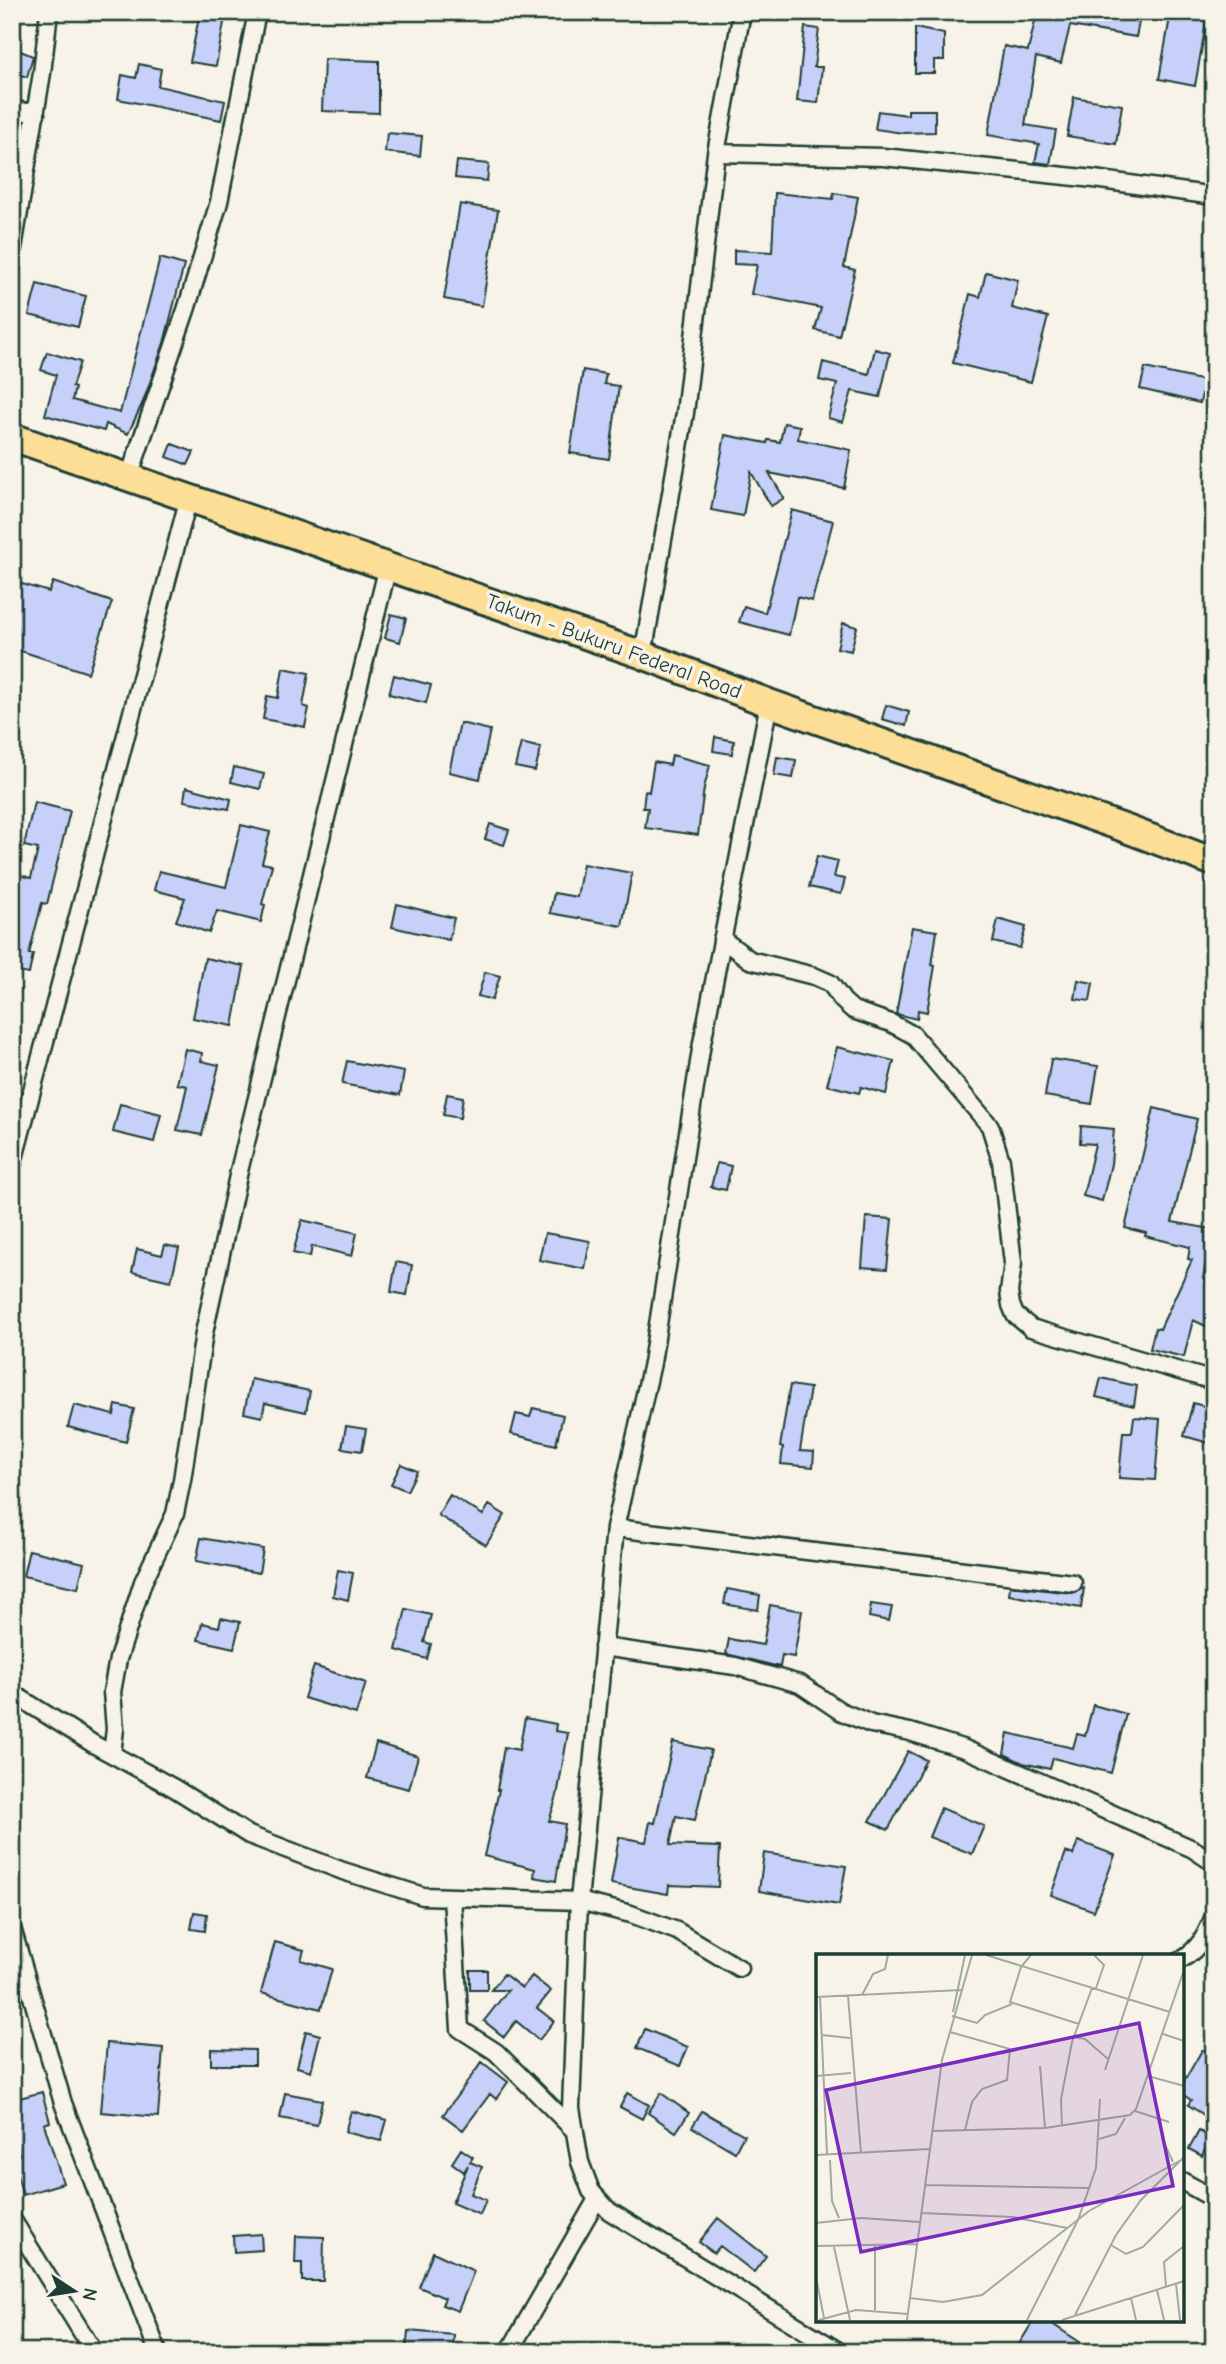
<svg xmlns="http://www.w3.org/2000/svg" width="1226" height="2364" viewBox="0 0 1226 2364" font-family="'Comic Neue',sans-serif">
<style>
.building{fill:#c6d0f8;stroke:#1f3d34;stroke-width:2}
.lines{fill:none;stroke-linecap:round;stroke-linejoin:round}
.minor-casing{stroke:#1f3d34;stroke-width:21}
.primary-casing{stroke:#1f3d34;stroke-width:32}
.minor{stroke:#f7f3e8;stroke-width:16}
.primary{stroke:#fdde96;stroke-width:26}
.labels{text-anchor:middle;dominant-baseline:central;stroke-width:7;stroke-linejoin:round;paint-order:stroke}
.street-label{font-size:21px;fill:#1f3d34;stroke:#f7f3e8}
.inset-road{fill:none;stroke:#a1aaa0;stroke-width:2}
.view{fill:#7b2cbf;fill-opacity:0.15;stroke:#7b2cbf;stroke-width:3.5}
.inset-edge{fill:none;stroke:#1f3d34;stroke-width:3.5}
</style>
<rect width="100%" height="100%" fill="#f7f3e8"/>
<filter id="ink" filterUnits="userSpaceOnUse"><feTurbulence type="fractalNoise" baseFrequency=".0143" numOctaves="2"/><feDisplacementMap in="SourceGraphic" scale="14" xChannelSelector="R" yChannelSelector="G"/><feConvolveMatrix kernelMatrix="1 2 1 2 8 2 1 2 1" color-interpolation-filters="sRGB"/></filter>
<g filter="url(#ink)">
<path class="building" d="M200 12H226L216 66 190 62Z
M1034 12H1141L1136 37 1070 26 1061 63 1036 57 1025 125 1056 130 1050 164 1035 162 1039 144 988 135 1004 46 1028 51 1035 21Z
M1171 12H1208L1195 86 1159 79Z
M805 27 819 29 814 67H822L818 103 797 101Z
M915 28 944 34V60H934V73H915Z
M18 50 33 56 27 77 12 72V64Z
M324 59 379 61V113L322 111Z
M139 64 161 69 158 86 225 101 221 120 118 99 122 75 136 78Z
M1074 97 1122 105 1116 144 1067 136Z
M908 110H935V132L903 133 875 129 878 111 908 115Z
M387 133 422 136 420 156 385 152Z
M457 161 489 164 487 181 455 178Z
M775 193 833 199 834 193 858 197 844 267 855 270 839 336 815 330 821 308 751 294 757 265 734 264V250L772 252Z
M460 204 498 210 482 306 444 299Z
M160 258 184 265 164 343 143 402 128 434 106 424 104 431 45 415 56 375 41 370 47 352 80 362 72 387 75 388 72 400 120 413Z
M986 272 1018 280 1012 308 1048 317 1031 382 953 363 970 294 980 297Z
M37 284 86 296 78 327 29 315Z
M875 349 890 353 880 397 852 391 843 422 828 418 837 384 819 380 823 362 869 374Z
M1145 368 1205 381 1200 403 1140 389Z
M583 370 606 374 604 384 619 386 609 459 570 453Z
M784 423 800 426 798 439 851 450 844 488 769 473 784 498 771 506 751 472 743 516 711 510 725 435 767 443 768 440 780 442Z
M172 444 194 452 188 465 167 457Z
M792 510 833 521 812 601 797 597 789 635 739 622 744 606 765 613Z
M12 581 49 592 53 582 112 602 88 673 12 648Z
M391 614 406 618 400 642 385 638Z
M843 623 857 627 851 651 837 648Z
M283 668 309 673 303 706 309 708 305 727 263 719 267 696 278 698Z
M394 675 431 685 426 703 389 694Z
M886 705 909 712 906 726 882 719Z
M460 723 490 730 480 779 449 772Z
M715 737 734 741 732 754 713 751Z
M521 743 541 748 535 771 515 767Z
M672 755 710 765 704 788 698 835 645 828 648 808H643L645 791 649 792 654 762 670 765Z
M777 757 796 760 793 778 774 775Z
M234 767 264 774 260 789 231 782Z
M186 787 231 799 229 809 184 801Z
M34 802 70 811 47 904 42 903 29 954H33L29 974 12 971V930L21 897 12 895V887L16 874 31 878 38 849 24 846Z
M490 824 509 830 504 845 485 839Z
M241 825 270 832 262 863 272 865 262 904 265 905 261 922 217 911 209 933 176 921 185 898 154 890 159 871 226 887Z
M817 856 838 861 834 877 845 879 841 894 809 887Z
M583 864 632 873 622 926 550 913 554 893 577 897Z
M397 904 454 918 449 940 392 927Z
M998 919 1026 927 1020 948 993 942Z
M912 927 937 931 932 965 935 966 927 1012 918 1010 917 1019 896 1014Z
M205 958 244 966 233 1026 193 1018Z
M485 972 500 976 492 1000 478 996Z
M1078 980 1093 983 1090 1001 1075 999Z
M837 1047 894 1061 886 1094 861 1087 859 1093 827 1085Z
M185 1049 202 1053 201 1061 219 1065 202 1135 177 1130 187 1086 177 1084Z
M1051 1059 1098 1066 1092 1104 1045 1096Z
M347 1061 404 1072 400 1095 342 1084Z
M447 1094 463 1097 460 1118 443 1115Z
M120 1104 161 1114 154 1142 113 1132Z
M1154 1108 1197 1119 1172 1222 1212 1229 1203 1278 1214 1283V1330L1193 1320 1184 1357 1150 1349 1155 1328 1160 1329 1192 1260 1188 1259 1190 1247 1145 1236 1146 1233 1125 1228Z
M1081 1126 1114 1129 1111 1164 1102 1201 1083 1196 1095 1144 1080 1143Z
M717 1163 731 1166 726 1190 711 1187Z
M866 1217 892 1219 887 1269 862 1267Z
M302 1220 357 1233 352 1256 312 1246 310 1257 293 1253Z
M545 1233 590 1241 585 1269 539 1260Z
M165 1245 179 1248 171 1281 132 1272 137 1249 162 1255Z
M396 1262 412 1265 407 1295 391 1292Z
M1101 1378 1137 1386 1134 1406 1096 1397Z
M251 1379 310 1391 306 1412 265 1403 262 1417 244 1413Z
M790 1385 810 1388 800 1451 814 1452 813 1467 781 1464 783 1448 780 1447Z
M1193 1403 1214 1409V1426L1209 1443 1184 1436Z
M74 1405 114 1415 116 1405 134 1409 126 1442 68 1427Z
M533 1408 563 1415 556 1445 511 1434 516 1414 530 1417Z
M1134 1417 1160 1419 1155 1480 1119 1478 1123 1432H1132Z
M346 1426 366 1429 362 1451 342 1448Z
M401 1464 417 1471 407 1491 391 1484Z
M450 1495 483 1515 489 1505 505 1515 486 1545 438 1515Z
M201 1538 263 1549 259 1573 196 1561Z
M29 1550 84 1563 78 1588 23 1576Z
M338 1570 353 1573 348 1600 333 1596Z
M1010 1586 1072 1593 1084 1588 1081 1608 1009 1595Z
M727 1589 760 1595 758 1610 724 1604Z
M871 1604 892 1607 889 1621 869 1617Z
M770 1605 802 1611 794 1657 782 1655 780 1667 726 1654 729 1639 763 1645Z
M406 1609 431 1615 424 1642 431 1644 427 1659 396 1650Z
M221 1618 240 1622 234 1648 198 1640 202 1623 219 1627Z
M314 1666 366 1683 356 1714 304 1698Z
M1093 1705 1126 1714 1111 1773 1053 1758 1050 1769 1023 1763 1004 1754 1008 1733 1073 1748 1077 1734 1085 1736Z
M525 1718 556 1724 555 1731 568 1733 557 1796 549 1821 565 1824 556 1881 534 1877 535 1869 484 1856 499 1790H497L504 1747 519 1750Z
M673 1742 711 1750 695 1820 676 1816 670 1845 720 1847 718 1887 669 1885 668 1894 611 1884 619 1837 646 1842 650 1822 655 1823Z
M376 1743 418 1756 409 1789 367 1778Z
M908 1751 926 1760 888 1830 870 1821Z
M941 1808 984 1826 972 1854 929 1837Z
M1078 1841 1115 1855 1094 1911 1051 1895 1066 1852 1073 1855Z
M764 1853 846 1866 839 1905 759 1891Z
M194 1912 207 1914 205 1931 191 1929Z
M275 1942 304 1950 301 1960 332 1969 321 2009 261 1993Z
M470 1970H487V1990H470Z
M504 1974 522 1988 532 1976 551 1991 537 2008 554 2021 539 2040 516 2021 504 2037 484 2021 508 1990H491Z
M645 2029 688 2047 680 2066 637 2048Z
M306 2031 320 2035 311 2071 297 2067Z
M107 2043 163 2048 158 2117 101 2112Z
M211 2049 255 2050V2065H211Z
M1202 2050 1214 2052V2121L1188 2105 1191 2100 1182 2094V2085Z
M482 2062 508 2082 496 2099 490 2094 463 2130 443 2115Z
M42 2092 50 2122 44 2124 63 2183 23 2195 12 2159 19 2155 12 2128V2100Z
M285 2093 322 2100 317 2125 280 2118Z
M627 2093 649 2105 642 2119 620 2107Z
M661 2093 689 2113 676 2132 648 2113Z
M351 2111 387 2120 381 2141 345 2132Z
M702 2111 744 2135 735 2152 692 2127Z
M1199 2131 1211 2137 1202 2156 1189 2149Z
M461 2149 473 2157 470 2162 482 2167 471 2194 486 2200 480 2215 452 2203 468 2165 464 2172 452 2163Z
M718 2218 766 2256 754 2272 720 2246 714 2253 699 2242Z
M261 2234 262 2250 234 2252 233 2236Z
M296 2236 324 2237 323 2281H302V2263H295Z
M433 2252 474 2271 458 2311 442 2305 445 2298 419 2287Z
M1034 2320H1046L1095 2352H1014Z
M408 2331 454 2335 453 2352H406Z"/>
<g class="lines">
<defs>
<path id="minor" d="M12 109 36 114
M716 153 883 157 1094 179 1214 196
M12 254 42 73 49 12
M129 477 187 307 219 202 257 12
M643 655 685 413 716 153 742 12
M769 703 702 1043 652 1363 615 1528 579 1901 571 2108 580 2162 591 2191 609 2211 840 2352
M722 939 750 960 814 976 830 983 843 1001 853 1010 891 1023 913 1035 990 1126 1001 1161 1013 1263 1009 1292 1011 1305 1015 1315 1031 1328 1214 1381
M12 1166 189 497
M615 1528 1073 1583
M603 1647 735 1666 800 1684 840 1711 871 1724 910 1732 965 1749 1193 1849 1214 1863
M12 1693 95 1745 174 1788 249 1835 343 1871 423 1896 579 1901 631 1914 677 1931 739 1968
M112 1754 115 1729 112 1692 118 1659 143 1582 175 1514 182 1480 204 1333 239 1171 388 566
M452 1897 460 2029 496 2052 575 2131
M12 1928 63 2103 158 2352
M1182 1959C1200 1948 1206 1935 1214 1916
M1182 2181 1214 2199
M12 2219 94 2352
M509 2352 597 2199"/>
<path id="primary" d="M12 437 643 655 769 703 1124 828 1214 862"/>
</defs>
<use href="#minor" class="minor-casing"/>
<use href="#primary" class="primary-casing"/>
<use href="#minor" class="minor"/>
<use href="#primary" class="primary"/>
</g>
</g>
<g class="labels">
<g class="street-label">
<text transform="translate(614 646) rotate(20)">Takum - Bukuru Federal Road</text>
</g>
</g>
<g transform="translate(816 1954)">
<rect width="368" height="368" fill="#f7f3e8"/>
<path class="inset-road" d="M170 1 354 58M215 1 205 13 194 48 263 70M278 1 288 11 280 34M46 41 57 20 69 15 72 1M32 42 45 199M0 43 145 36M4 43 11 200M137 58 149 1M136 62 161 69 169 61 196 50M134 78 194 95 191 126 166 135 156 148 149 176M347 80 368 87M6 81 34 84M258 83 269 85 292 105M224 112 229 174M289 116 327 1M0 122 35 119M332 122 368 132M319 157 353 168M246 172 245 145 256 88 276 34M116 177 229 174 314 161 320 155 368 16M346 184 357 208M283 185 300 180 309 164M0 201 113 195M14 206 16 247 23 264M109 231 274 234M105 259 197 263 251 274M0 269 45 264 104 268M59 290V356M295 291 310 300 327 293 368 251M0 292 101 290M18 293 34 366M0 323 8 364M360 330 364 366M350 333 348 308 368 292M341 336 348 366M94 344 127 348 166 341 273 257 365 206M315 344 320 366M259 361 300 281 325 246 368 203M3 366 40 356 92 360M91 366 126 106 156 1M211 366 262 266 280 214 284 145M246 366 368 327"/>
<path class="view" d="M323 69 357 232 45 298 10 136Z"/>
<rect width="368" height="368" class="inset-edge"/>
</g>
<rect width="1226" height="2364" fill="none" stroke="#f7f3e8" stroke-width="42"/>
<rect x="21" y="21" width="1184" height="2322" fill="none" stroke="#1f3d34" stroke-width="2.5" filter="url(#ink)"/>
<g transform="translate(74 2291) rotate(102)" stroke="#f7f3e8" stroke-width="5" paint-order="stroke">
<path d="M0-5L12 26L0 18L-12 26Z" fill="#1f3d34"/>
<text y="-10" font-size="19" font-weight="bold" text-anchor="middle" fill="#1f3d34">N</text>
</g>
</svg>
